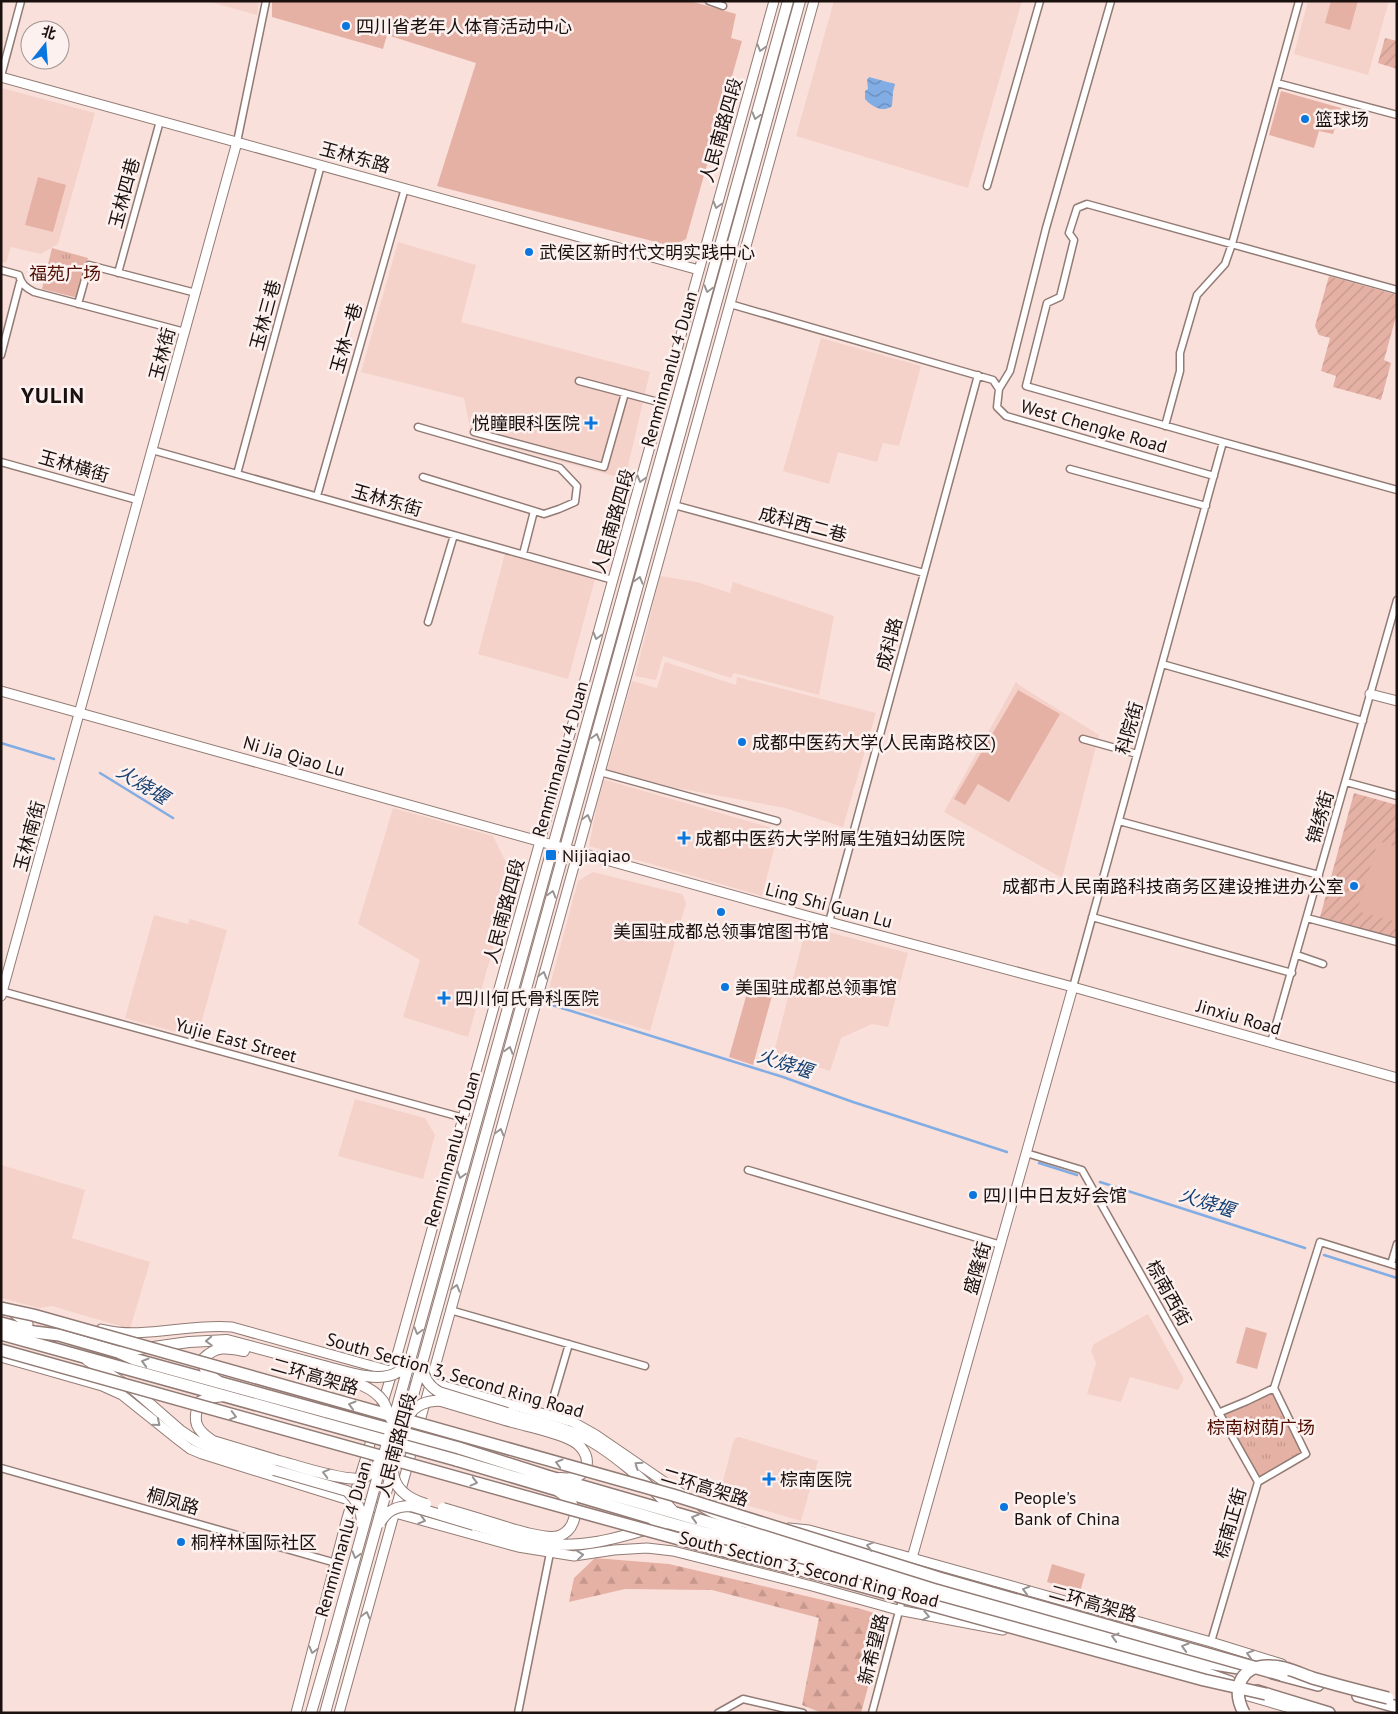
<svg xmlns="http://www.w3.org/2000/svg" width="1398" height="1714" viewBox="0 0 1398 1714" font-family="'PT Sans','Noto Sans SC',sans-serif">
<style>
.built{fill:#f4d2ca}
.grass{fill:url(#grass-tufts)}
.forest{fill:url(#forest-firs)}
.garden{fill:url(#garden-furrows)}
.pitch{fill:#e6b1a5}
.water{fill:url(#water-waves)}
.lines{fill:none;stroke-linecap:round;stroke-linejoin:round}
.stream{stroke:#81ade4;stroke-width:2.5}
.street-casing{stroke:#927b75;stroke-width:9}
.secondary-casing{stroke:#927b75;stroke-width:11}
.primary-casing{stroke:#927b75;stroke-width:12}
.highway-casing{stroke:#927b75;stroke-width:14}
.street{stroke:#fff;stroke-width:6}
.secondary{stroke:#fff;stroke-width:9}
.primary{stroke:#fff;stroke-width:10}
.highway{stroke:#fff;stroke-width:11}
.primary-bridge-casing{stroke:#927b75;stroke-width:12;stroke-linecap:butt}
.highway-bridge-casing{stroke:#927b75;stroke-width:14;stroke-linecap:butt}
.primary-bridge{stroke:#fff;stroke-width:10}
.highway-bridge{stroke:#fff;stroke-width:11}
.oneway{stroke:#989493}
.poi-dot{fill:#0b76de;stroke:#fcf1ef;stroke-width:2}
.labels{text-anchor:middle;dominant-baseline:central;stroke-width:5;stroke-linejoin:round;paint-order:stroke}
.poi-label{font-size:18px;fill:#1a110f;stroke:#fcf1ef;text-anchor:start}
.street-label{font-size:18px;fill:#1a110f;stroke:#fcf1ef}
.park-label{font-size:18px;fill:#500f02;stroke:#fcf1ef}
.water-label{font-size:19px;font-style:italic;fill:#144072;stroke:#fcf1ef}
.district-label{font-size:22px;font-weight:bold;letter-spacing:1px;fill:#1a110f;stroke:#fcf1ef}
</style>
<defs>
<pattern id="grass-tufts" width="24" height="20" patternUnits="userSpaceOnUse" patternTransform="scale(1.25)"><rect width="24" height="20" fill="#e6b1a5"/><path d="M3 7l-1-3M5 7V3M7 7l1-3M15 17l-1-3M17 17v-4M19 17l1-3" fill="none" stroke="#c5978d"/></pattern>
<pattern id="forest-firs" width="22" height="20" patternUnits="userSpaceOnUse" patternTransform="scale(1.25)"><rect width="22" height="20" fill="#e6b1a5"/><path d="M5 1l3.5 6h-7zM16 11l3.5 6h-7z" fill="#c5978d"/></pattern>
<pattern id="garden-furrows" width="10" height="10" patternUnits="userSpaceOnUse" patternTransform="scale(1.25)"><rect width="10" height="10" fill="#e6b1a5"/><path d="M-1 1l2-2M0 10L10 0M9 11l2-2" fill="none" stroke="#c5978d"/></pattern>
<pattern id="water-waves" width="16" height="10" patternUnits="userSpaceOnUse" patternTransform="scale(1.25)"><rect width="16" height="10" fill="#81ade4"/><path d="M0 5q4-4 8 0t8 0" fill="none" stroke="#698bb7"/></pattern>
</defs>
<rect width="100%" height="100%" fill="#fae0da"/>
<path class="built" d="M207 1H259L257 15Z
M834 1H1022L968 188 796 136Z
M1308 1H1389L1368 75 1294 54Z
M2 88 95 113 58 244 41 254 11 247 6 263 1 262Z
M398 242 476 265 461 322 650 372 625 479 472 437 464 398 361 372Z
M821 338 921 366 899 446 883 443 877 462 838 452 829 484 783 471Z
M505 554 595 579 568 679 478 654Z
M660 576 697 582 730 593 733 582 834 616 819 695 734 673 731 678 663 656 656 680 635 676Z
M665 662 736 685 737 677 876 713 843 827 785 808 672 787 607 770 632 681 657 688Z
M1016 682 1019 685 1099 735 1062 878 944 812Z
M602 779 779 830 762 896 589 846Z
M393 808 493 836 513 877 468 1037 403 1017 420 960 358 924Z
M593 872 682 894 686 903 650 1031 546 1000 578 881Z
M154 915 188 924 190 919 227 930 197 1038 125 1018Z
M813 928 908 953 888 1027 872 1024 841 1038 830 1071 780 1056 775 1048 805 932Z
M355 1099 425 1118 435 1135 423 1179 338 1156Z
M1 1165 85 1190 72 1238 150 1262 130 1329 52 1306 39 1308 1 1298Z
M1148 1314 1184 1379 1178 1390 1130 1377 1121 1402 1087 1394 1096 1363 1091 1351 1094 1344Z
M739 1437 818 1461 801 1521 719 1497 733 1442 736 1438Z"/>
<path class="grass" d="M52 248 88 258 78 298 42 289Z
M1274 1388 1306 1454 1258 1482 1218 1413Z"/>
<path class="forest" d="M595 1558 669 1564 861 1609 887 1617 861 1713H822L802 1705 819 1618 712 1590 625 1589 569 1602 574 1578Z"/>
<path class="garden" d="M1385 38 1397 41V69L1378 63Z
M1329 276 1397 295V313L1384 360 1391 363 1381 400 1333 387 1336 376 1321 371 1330 338 1319 335 1315 326Z
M1354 793 1397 805V938L1320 917Z"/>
<path class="pitch" d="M272 1H690L736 14 731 38 742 41 686 239 672 246 437 186 476 63 387 35 383 49 272 17Z
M1331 1H1358L1350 30 1325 23Z
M1281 91 1341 108 1333 134 1319 131 1314 148 1269 135Z
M38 177 66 185 53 232 25 225Z
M1018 690 1060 714 1009 802 978 784 965 805 954 799Z
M1378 841 1397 847V922L1357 911Z
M749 986 773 992 753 1065 729 1057Z
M1246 1327 1267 1333 1257 1369 1236 1363Z
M1052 1564 1085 1574 1080 1592 1047 1582Z"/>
<path class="water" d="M869 77 895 84 893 92 892 106C883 113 872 107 865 99V91L868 89 867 80Z"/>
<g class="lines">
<path class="stream" d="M1 743 54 759
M100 773 173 818
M552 1005 783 1077 853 1102 1007 1152
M1039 1163 1077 1175
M1100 1182 1305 1248
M1324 1255 1397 1278"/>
<defs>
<path id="street" d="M709 1 723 6
M1 76 21 1
M1277 83 1397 115
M237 142 266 1
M987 186 1040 1
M1 270 19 275C21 284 26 288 34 292L185 332
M118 273 160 121
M78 304 89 265 196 293
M730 304 993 380 999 389 997 407 1006 416 1214 476
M1 355 20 282
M579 381 662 403
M999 389 1010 371 1046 228 1111 1
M1165 426 1180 371V353L1197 295 1225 264 1232 244 1299 1
M418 427 560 468 577 486 575 502 559 509 544 514 423 477
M474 432 604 467 625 393
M1223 442 1026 386 1047 303 1060 297 1074 240 1069 233 1077 208 1087 204 1397 290
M152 450 613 580
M1 462 137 500
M1070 469 1206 506
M237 474 321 165
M317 496 405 188
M674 505 924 573
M523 554 534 511
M428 622 454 535
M1162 664 1363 721
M1083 739 1137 754
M600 772 777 821
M1346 782 1397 796
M1119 821 1319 875
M1092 917 1292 973
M1307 918 1397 942
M829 922 978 375
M1297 955 1323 964
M1073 987 1223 442 1397 490
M1 991 464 1118
M1271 1042 1397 600
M1026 1153 1082 1170 1258 1482
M748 1170 1001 1245
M1391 1264 1397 1244
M450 1310 645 1366
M554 1395 569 1344
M1218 1413 1247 1401 1274 1388
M1 1468 336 1563
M1211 1642 1258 1482 1306 1454 1274 1388 1320 1242 1397 1266
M518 1713 550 1553
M718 1713 743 1699 803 1713
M872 1713 903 1596"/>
<path id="secondary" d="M1 77 699 270
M1 691 807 916 1073 987 1397 1078
M1370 694 1397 701
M1 996 237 142
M12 1312 28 1324
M101 1329C144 1340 188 1323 232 1327L573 1422 596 1435 685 1496
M1 1357 102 1386 122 1395 177 1439 190 1449 202 1454 352 1501 518 1547 574 1556 614 1550 647 1548 673 1551 812 1586 898 1610 1003 1630
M702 1507C718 1517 737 1522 756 1524
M750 1526 825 1550
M789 1528 809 1530 912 1558 1211 1642 1282 1664
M908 1559 912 1558 1073 987
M1238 1693 1307 1713
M296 1713 347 1518 392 1373 774 1
M339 1713 814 1"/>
<path id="primary" d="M484 1094 788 1
M496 1097 800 1
M118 1352 189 1342 227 1340 324 1366
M87 1360 134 1390 181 1431 196 1441 217 1451 274 1470
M218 1381C209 1375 201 1369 204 1358 217 1345 228 1348 244 1351
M224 1396 208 1398 199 1402C192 1422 196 1430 213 1441L276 1460
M507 1413C530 1420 555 1425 577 1434 607 1447 652 1486 673 1511
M505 1420C525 1426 550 1430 569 1439 596 1451 592 1483 560 1478
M480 1519C498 1524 543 1541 559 1536 567 1533 572 1527 574 1519 578 1507 568 1498 558 1491
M474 1525C496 1531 518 1540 541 1543 586 1550 627 1535 669 1523
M311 1713 332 1641
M325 1713 344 1644"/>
<path id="highway" d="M1 1323 34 1332 59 1335 118 1352 134 1359 327 1412
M1 1334 326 1424
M459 1448 547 1476 738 1531 1202 1662 1245 1669
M456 1460 669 1523 1196 1670 1230 1682
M1273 1673 1318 1685
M1257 1691 1329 1713
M1358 1696 1397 1707"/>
</defs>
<use href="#street" class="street-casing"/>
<use href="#secondary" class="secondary-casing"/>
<use href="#primary" class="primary-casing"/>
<use href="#highway" class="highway-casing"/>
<use href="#street" class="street"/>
<use href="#secondary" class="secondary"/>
<use href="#primary" class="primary"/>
<use href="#highway" class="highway"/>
<defs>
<path id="primary-bridge" d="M324 1366C344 1371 379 1384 398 1372 402 1369 405 1364 408 1360
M423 1366C423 1377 429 1386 439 1392L507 1413
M323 1373C342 1379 370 1383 383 1401 386 1406 388 1413 391 1419
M408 1417C414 1405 428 1400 441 1401L505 1420
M276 1460C293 1464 354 1486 367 1476 372 1473 376 1466 380 1461
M274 1470 347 1491C357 1500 362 1510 362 1524
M393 1471C394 1490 409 1499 426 1504
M443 1508 480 1519
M380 1523C387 1510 397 1506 411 1506L474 1525
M332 1641 484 1094
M344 1644 496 1097"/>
<path id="highway-bridge" d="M1 1308 33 1315 673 1495 939 1578 1282 1675
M1 1350 595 1516 712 1548 821 1575 1204 1680 1266 1694
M327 1412 459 1448
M326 1424 456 1460
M1244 1713C1231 1688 1241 1664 1271 1666 1287 1666 1302 1675 1316 1679 1340 1686 1364 1692 1388 1698"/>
</defs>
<use href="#primary-bridge" class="primary-bridge-casing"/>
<use href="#highway-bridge" class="highway-bridge-casing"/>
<use href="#primary-bridge" class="primary-bridge"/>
<use href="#highway-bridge" class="highway-bridge"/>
</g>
<defs><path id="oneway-chevron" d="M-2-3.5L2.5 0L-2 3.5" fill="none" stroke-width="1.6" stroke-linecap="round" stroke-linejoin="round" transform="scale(1.25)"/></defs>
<g class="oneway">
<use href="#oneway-chevron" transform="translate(761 48) rotate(106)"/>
<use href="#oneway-chevron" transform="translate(756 116) rotate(106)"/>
<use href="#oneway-chevron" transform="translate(717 205) rotate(106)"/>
<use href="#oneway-chevron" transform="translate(708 289) rotate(106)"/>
<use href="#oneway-chevron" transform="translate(641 479) rotate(106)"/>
<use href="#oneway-chevron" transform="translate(639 580) rotate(-74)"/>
<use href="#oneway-chevron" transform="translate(597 636) rotate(106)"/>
<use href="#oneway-chevron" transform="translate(596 737) rotate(-74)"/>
<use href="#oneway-chevron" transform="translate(587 818) rotate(-75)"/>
<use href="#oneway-chevron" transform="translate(552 894) rotate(-74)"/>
<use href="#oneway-chevron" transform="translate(543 975) rotate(-74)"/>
<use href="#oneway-chevron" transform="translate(509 1050) rotate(-74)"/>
<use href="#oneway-chevron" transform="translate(500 1132) rotate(-75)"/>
<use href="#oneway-chevron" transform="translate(461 1175) rotate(106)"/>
<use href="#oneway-chevron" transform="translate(456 1288) rotate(-74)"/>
<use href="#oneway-chevron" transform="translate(418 1331) rotate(106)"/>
<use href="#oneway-chevron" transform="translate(209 1341) rotate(178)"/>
<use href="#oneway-chevron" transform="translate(145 1362) rotate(-164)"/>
<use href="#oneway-chevron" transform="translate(352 1405) rotate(-164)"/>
<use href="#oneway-chevron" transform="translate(233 1416) rotate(15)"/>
<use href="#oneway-chevron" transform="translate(157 1423) rotate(40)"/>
<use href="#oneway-chevron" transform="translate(559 1463) rotate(-164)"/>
<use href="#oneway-chevron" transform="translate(638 1465) rotate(-146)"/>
<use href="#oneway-chevron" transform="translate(326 1473) rotate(-165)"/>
<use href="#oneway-chevron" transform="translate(474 1482) rotate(15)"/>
<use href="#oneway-chevron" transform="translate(695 1518) rotate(-163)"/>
<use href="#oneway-chevron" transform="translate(422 1520) rotate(16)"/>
<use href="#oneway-chevron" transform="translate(870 1546) rotate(-165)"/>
<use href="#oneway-chevron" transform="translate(356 1555) rotate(106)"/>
<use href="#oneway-chevron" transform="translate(580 1555) rotate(-6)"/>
<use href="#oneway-chevron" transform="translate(1026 1590) rotate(-164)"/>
<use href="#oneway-chevron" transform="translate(366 1615) rotate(-75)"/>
<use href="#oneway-chevron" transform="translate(926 1616) rotate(11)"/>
<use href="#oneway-chevron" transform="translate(1115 1637) rotate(-164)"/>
<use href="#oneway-chevron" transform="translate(1185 1647) rotate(-164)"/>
<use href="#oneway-chevron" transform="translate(313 1650) rotate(105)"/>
<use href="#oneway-chevron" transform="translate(1250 1654) rotate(-163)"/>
</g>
<g class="poi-dot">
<circle cx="346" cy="26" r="5"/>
<circle cx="1305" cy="119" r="5"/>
<circle cx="529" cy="252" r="5"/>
<path d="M588.5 415.5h5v5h5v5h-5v5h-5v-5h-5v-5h5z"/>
<circle cx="742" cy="742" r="5"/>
<path d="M681.5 830.5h5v5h5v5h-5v5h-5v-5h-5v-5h5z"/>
<rect x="545" y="849" width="12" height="12" rx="2.5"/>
<circle cx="1354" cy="886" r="5"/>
<circle cx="721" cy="912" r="5"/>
<circle cx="725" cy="987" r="5"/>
<path d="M441.5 990.5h5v5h5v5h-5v5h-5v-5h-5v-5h5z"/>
<circle cx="973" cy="1195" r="5"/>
<path d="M766.5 1471.5h5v5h5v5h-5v5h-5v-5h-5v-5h5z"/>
<circle cx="1004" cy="1507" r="5"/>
<circle cx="181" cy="1542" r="5"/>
</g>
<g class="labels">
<g class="poi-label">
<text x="356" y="26">四川省老年人体育活动中心</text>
<text x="1315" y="119">篮球场</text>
<text x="539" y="252">武侯区新时代文明实践中心</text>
<text x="580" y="423" text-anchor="end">悦瞳眼科医院</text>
<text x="752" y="742">成都中医药大学(人民南路校区)</text>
<text x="695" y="838">成都中医药大学附属生殖妇幼医院</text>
<text x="562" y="855">Nijiaqiao</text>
<text x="1344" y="886" text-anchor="end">成都市人民南路科技商务区建设推进办公室</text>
<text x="721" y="931" text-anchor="middle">美国驻成都总领事馆图书馆</text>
<text x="735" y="987">美国驻成都总领事馆</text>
<text x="455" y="998">四川何氏骨科医院</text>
<text x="983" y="1195">四川中日友好会馆</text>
<text x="780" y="1479">棕南医院</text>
<text x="1014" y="1497">People's<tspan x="1014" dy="21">Bank of China</tspan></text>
<text x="191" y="1542">桐梓林国际社区</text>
</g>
<g class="street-label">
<text transform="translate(721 130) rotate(-74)">人民南路四段</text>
<text transform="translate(355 157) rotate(15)">玉林东路</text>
<text transform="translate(124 193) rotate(-75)">玉林四巷</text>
<text transform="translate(265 315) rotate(-75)">玉林三巷</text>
<text transform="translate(346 338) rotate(-74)">玉林一巷</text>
<text transform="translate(162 354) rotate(-75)">玉林街</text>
<text transform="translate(669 369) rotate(-74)">Renminnanlu 4 Duan</text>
<text transform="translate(1094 426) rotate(16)">West Chengke Road</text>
<text transform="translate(74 466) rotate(16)">玉林横街</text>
<text transform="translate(387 500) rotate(16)">玉林东街</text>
<text transform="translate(613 521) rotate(-74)">人民南路四段</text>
<text transform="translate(803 524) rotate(15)">成科西二巷</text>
<text transform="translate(889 644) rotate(-75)">成科路</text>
<text transform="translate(1129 728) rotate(-74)">科院街</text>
<text transform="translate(294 756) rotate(16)">Ni Jia Qiao Lu</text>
<text transform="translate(560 759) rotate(-74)">Renminnanlu 4 Duan</text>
<text transform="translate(1320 817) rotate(-74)">锦绣街</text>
<text transform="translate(29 836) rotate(-75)">玉林南街</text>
<text transform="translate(829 905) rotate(15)">Ling Shi Guan Lu</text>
<text transform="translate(504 911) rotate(-75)">人民南路四段</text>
<text transform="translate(1239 1017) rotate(16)">Jinxiu Road</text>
<text transform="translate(236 1040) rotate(15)">Yujie East Street</text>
<text transform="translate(452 1149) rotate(-74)">Renminnanlu 4 Duan</text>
<text transform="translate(977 1268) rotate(-74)">盛隆街</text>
<text transform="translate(1169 1293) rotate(61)">棕南西街</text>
<text transform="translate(455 1375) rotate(16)">South Section 3, Second Ring Road</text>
<text transform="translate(315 1376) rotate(16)">二环高架路</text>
<text transform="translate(396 1445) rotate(-75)">人民南路四段</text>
<text transform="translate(705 1487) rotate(17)">二环高架路</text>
<text transform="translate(173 1501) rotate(16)">桐凤路</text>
<text transform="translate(1230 1523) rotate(-74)">棕南正街</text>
<text transform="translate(343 1539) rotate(-74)">Renminnanlu 4 Duan</text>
<text transform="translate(809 1569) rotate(14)">South Section 3, Second Ring Road</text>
<text transform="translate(1093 1603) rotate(16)">二环高架路</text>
<text transform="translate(873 1649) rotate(-76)">新希望路</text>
</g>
<g class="park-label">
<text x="65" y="273">福苑广场</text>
<text x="1261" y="1427">棕南树荫广场</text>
</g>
<g class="water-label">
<text transform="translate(143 784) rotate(32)">火烧堰</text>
<text transform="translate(785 1063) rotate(18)">火烧堰</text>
<text transform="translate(1207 1202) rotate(18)">火烧堰</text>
</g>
<g class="district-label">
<text x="53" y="395">YULIN</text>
</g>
</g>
<rect width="1398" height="1714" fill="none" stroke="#1a110f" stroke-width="5"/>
<g transform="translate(45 45) rotate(17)"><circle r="24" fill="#fcf1ef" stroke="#a29795"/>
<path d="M0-4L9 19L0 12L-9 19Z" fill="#0b76de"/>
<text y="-8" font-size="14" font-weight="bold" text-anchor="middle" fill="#1a110f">北</text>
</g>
</svg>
